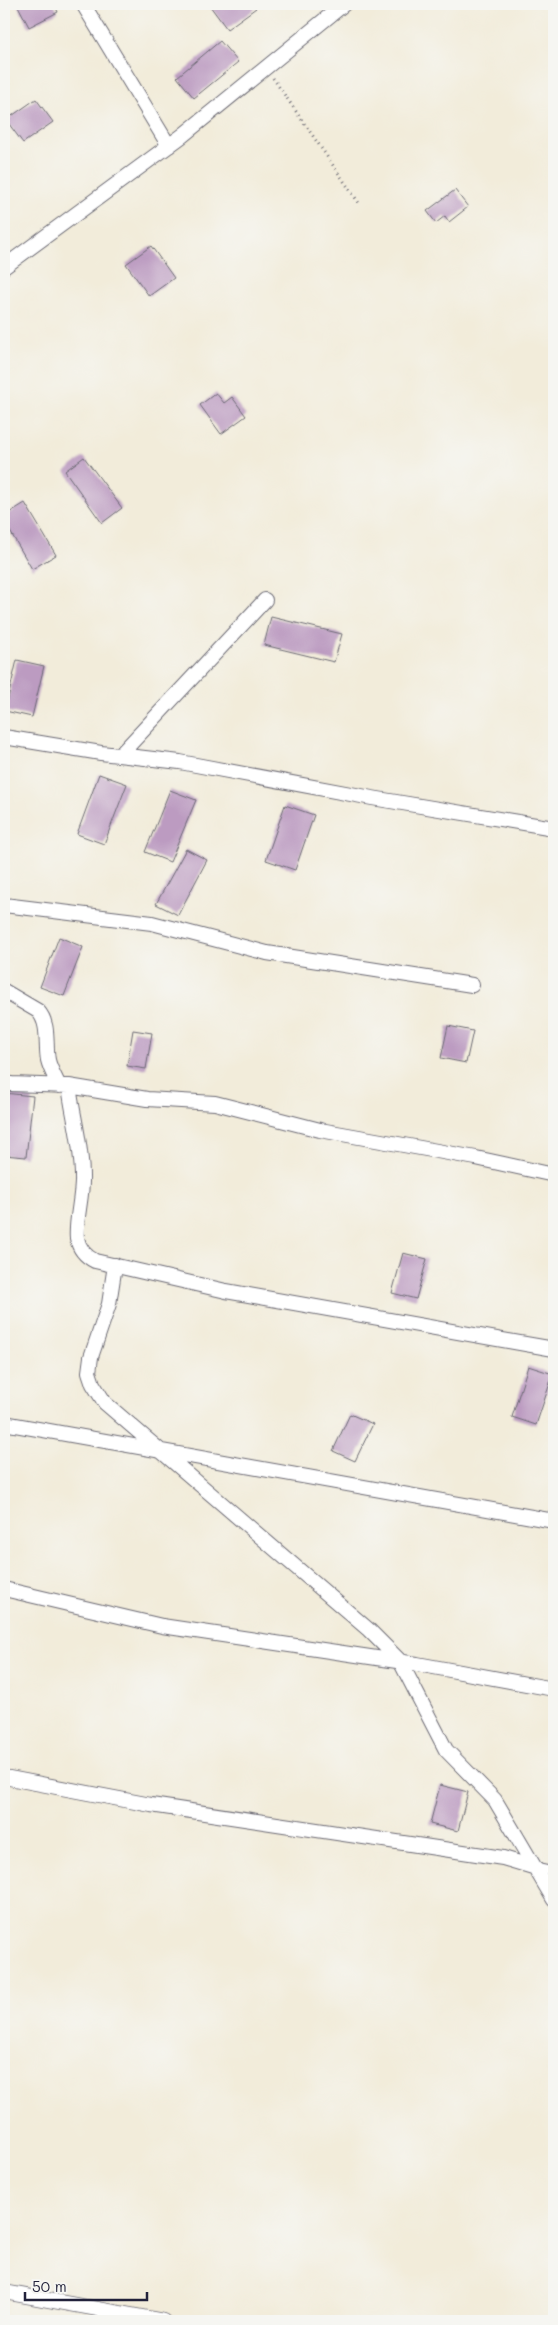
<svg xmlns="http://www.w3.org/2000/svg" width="558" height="2325" viewBox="0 0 558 2325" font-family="Mali,sans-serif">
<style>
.building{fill:#bc9bc1}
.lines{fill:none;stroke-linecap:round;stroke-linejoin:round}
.service-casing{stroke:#6b6973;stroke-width:9}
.minor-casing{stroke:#6b6973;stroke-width:16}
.path{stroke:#6b6973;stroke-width:3;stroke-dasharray:1 4;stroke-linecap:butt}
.service{stroke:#fff;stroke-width:7}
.minor{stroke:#fff;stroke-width:14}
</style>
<rect width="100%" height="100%" fill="#f6f6f2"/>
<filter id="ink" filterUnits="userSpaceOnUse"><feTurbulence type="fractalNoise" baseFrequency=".02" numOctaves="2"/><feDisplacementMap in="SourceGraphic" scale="10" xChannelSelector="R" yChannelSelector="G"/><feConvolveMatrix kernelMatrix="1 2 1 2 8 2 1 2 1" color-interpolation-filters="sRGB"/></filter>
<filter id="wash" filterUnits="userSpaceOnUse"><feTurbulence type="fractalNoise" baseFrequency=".0096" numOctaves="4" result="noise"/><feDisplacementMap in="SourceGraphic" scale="20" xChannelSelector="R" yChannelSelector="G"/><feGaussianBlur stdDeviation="1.12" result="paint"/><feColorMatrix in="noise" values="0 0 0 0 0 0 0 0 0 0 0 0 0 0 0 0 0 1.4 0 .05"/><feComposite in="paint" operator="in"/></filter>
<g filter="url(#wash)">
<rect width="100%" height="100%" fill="#f2ecda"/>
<g id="blocks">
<path class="building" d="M17 4H54L58 12 29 27Z
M214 4H252L256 8 227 29 210 6Z
M220 41 238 62 194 98 177 77Z
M36 99 53 122 23 143 6 120Z
M455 190 468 207 449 222 445 216 436 223 427 211Z
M151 246 174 278 149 296 126 264Z
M216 393 224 403 232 397 246 416 221 434 200 405Z
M84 457 122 508 102 523 65 471Z
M25 503 56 555 32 569 4 521V516Z
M271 617 342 634 334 662 264 645Z
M17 660 44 666 32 717 5 711Z
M99 774 127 784 104 844 77 834Z
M170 790 196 800 170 862 145 852Z
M285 805 314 815 295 870 266 860Z
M186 849 207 860 178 915 156 904Z
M59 937 83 947 64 996 40 987Z
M448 1026 473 1031 466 1063 441 1058Z
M133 1030 152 1033 146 1069 127 1066Z
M4 1093 33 1096 26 1157 4 1155Z
M403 1253 427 1259 416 1299 392 1293Z
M528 1366 553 1374 536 1425 512 1417Z
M350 1414 373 1424 355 1461 333 1451Z
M440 1785 468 1792 458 1831 430 1824Z"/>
</g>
</g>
<g filter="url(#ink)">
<use href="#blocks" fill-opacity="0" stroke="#6b6973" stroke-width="1"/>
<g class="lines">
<defs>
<path id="service" d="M535 1867 554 1871"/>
<path id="minor" d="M83 4 169 146
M4 267 182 136 344 4
M4 737 101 753 180 762 372 798 554 828
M120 755 265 600
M4 905 152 923 267 953 472 985
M4 991 38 1011C50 1024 45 1044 48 1060 50 1069 55 1077 59 1086
M4 1082 11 1084 69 1086 147 1099 215 1103 320 1130 476 1158 554 1175
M69 1086C73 1117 82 1146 82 1177 83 1195 75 1222 77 1238 79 1249 85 1256 95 1261L226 1291 554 1349
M115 1265 109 1304 91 1357 89 1372 93 1384 105 1403 369 1630 400 1661 446 1750 495 1800 554 1900
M4 1423 554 1521
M4 1589 162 1626 417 1664 554 1689
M4 1777 151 1805 503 1858 533 1867
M4 2292 164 2321"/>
</defs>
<use href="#service" class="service-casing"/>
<use href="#minor" class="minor-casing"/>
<path class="path" d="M273 78 359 203"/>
<use href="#service" class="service"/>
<use href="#minor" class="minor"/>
</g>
</g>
<rect width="558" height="2325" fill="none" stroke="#f6f6f2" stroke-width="20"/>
<path d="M25 2292v8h122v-8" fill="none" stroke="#22223b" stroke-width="2.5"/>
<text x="32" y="2292" font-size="15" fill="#22223b" stroke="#f6f6f2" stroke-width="4" paint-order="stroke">50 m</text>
</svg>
